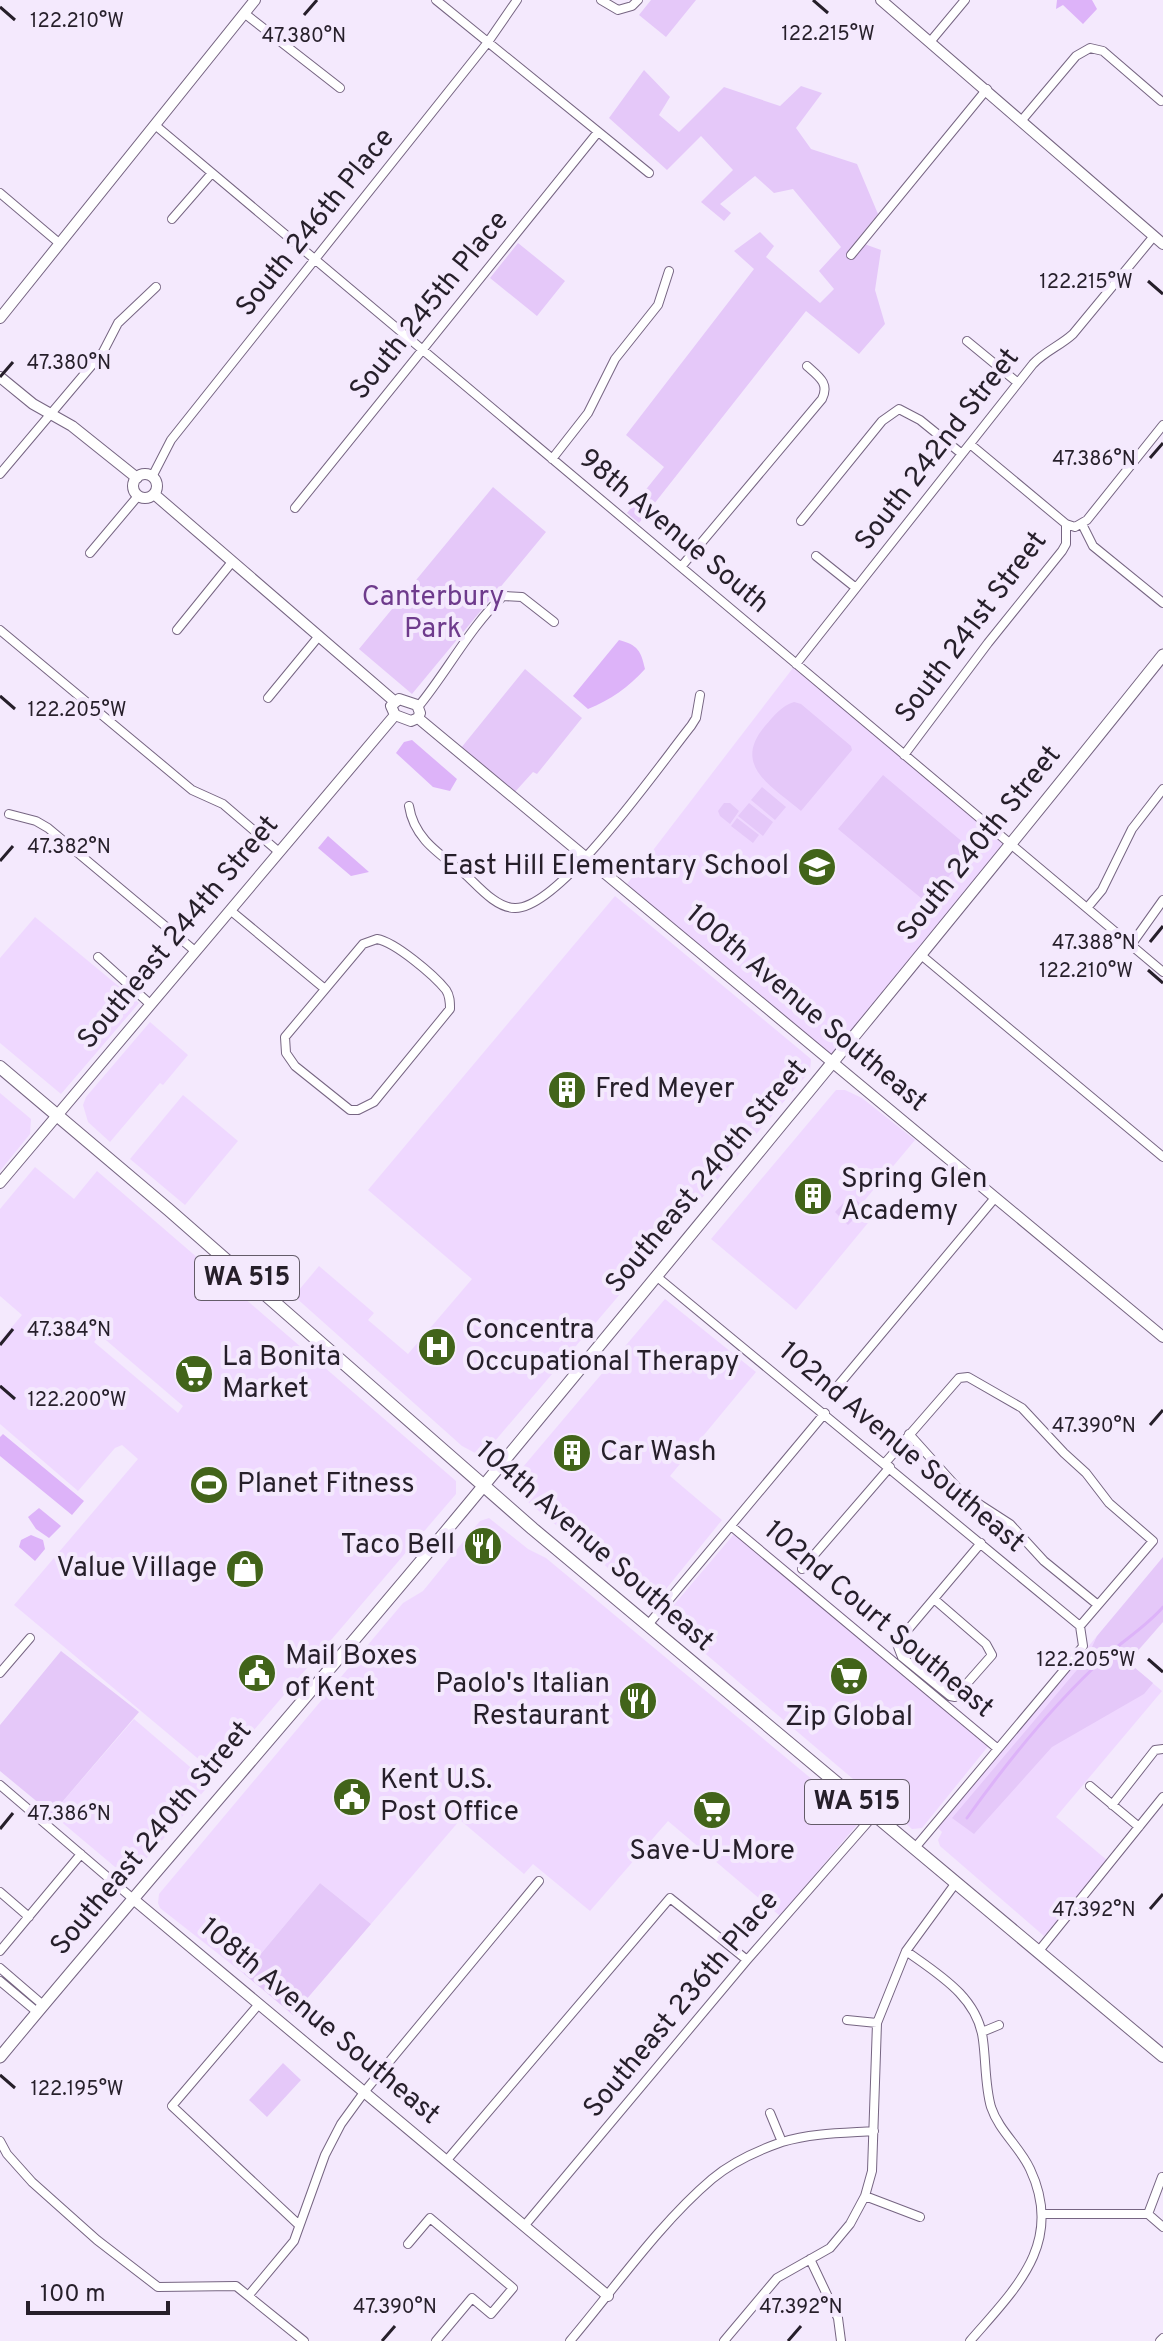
<svg xmlns="http://www.w3.org/2000/svg" width="1163" height="2341" viewBox="0 0 1163 2341" font-family="Overpass,sans-serif">
<style>
.built{fill:#efd8ff;fill-rule:evenodd}
.green{fill:#e5c8f9}
.water{fill:#ddb3f9}
.lines{fill:none;stroke-linecap:round;stroke-linejoin:round}
.stream{stroke:#ddb3f9;stroke-width:3}
.minor-casing{stroke:#766582;stroke-width:10}
.tertiary-casing{stroke:#766582;stroke-width:12}
.secondary-casing{stroke:#766582;stroke-width:13}
.primary-casing{stroke:#766582;stroke-width:14}
.minor{stroke:#fff;stroke-width:8}
.tertiary{stroke:#fff;stroke-width:10}
.secondary{stroke:#fff;stroke-width:11}
.primary{stroke:#fff;stroke-width:12}
.ticks{fill:none;stroke:#261f2a;stroke-width:3}
.labels{text-anchor:middle;dominant-baseline:central;stroke-width:8;stroke-linejoin:round;paint-order:stroke}
.shield{fill:#f4e9fd;stroke:#645c69;stroke-width:2}
.shield-label{font-size:26px;font-weight:bold;fill:#261f2a}
.street-label{font-size:28px;fill:#261f2a;stroke:#f4e9fd}
.park-label{font-size:28px;fill:#6e3b8c;stroke:#f4e9fd}
.poi-label{font-size:28px;fill:#261f2a;stroke:#f4e9fd;text-anchor:start}
.ticks-label{font-size:20px;text-anchor:middle;fill:#261f2a;stroke:#f4e9fd;stroke-width:8;stroke-linejoin:round;paint-order:stroke}
</style>
<rect width="100%" height="100%" fill="#f4e9fd"/>
<path class="built" d="M796 664 1011 845 834 1063 624 888Z
M615 896 811 1059 810 1071 489 1448 477 1454 462 1446 294 1296 319 1266 374 1313 368 1320 408 1354 472 1279 368 1190Z
M35 917 139 1003 61 1094 0 1043V958Z
M150 1022 188 1055 163 1085 160 1083 110 1142 88 1122 83 1105 86 1097Z
M836 1090H845L862 1098 915 1140 864 1201 877 1212 796 1310 711 1239Z
M0 1093 31 1119 30 1134 0 1171Z
M183 1095 238 1141 185 1205 130 1159Z
M35 1167 74 1199 97 1171 456 1481V1494L213 1778 205 1771 208 1767 14 1605 138 1459 122 1445 115 1448 78 1491 0 1424V1341L22 1315 0 1296V1209ZM100 1335 183 1406 178 1413 94 1342Z
M665 1299 756 1372 670 1476 722 1520 653 1605 516 1492 514 1486 517 1474Z
M489 1518 528 1549 546 1558 861 1820 780 1916 668 1821 590 1911 533 1864 524 1874 460 1820 371 1924 320 1883 244 1974 160 1908 158 1903 159 1894 403 1603 423 1591 480 1521Z
M740 1527 994 1739 922 1828 912 1829 668 1622 667 1613Z
M1097 1636 1162 1691 1056 1817 1108 1861 1044 1936 940 1846 938 1840 942 1832 937 1827Z
M134 1719 210 1784 140 1866 133 1872 126 1873 121 1872 52 1814Z"/>
<path class="green" d="M651 0H696L666 37 639 15Z
M644 70 670 97 659 115 679 132 724 87 780 106 801 86 822 93 796 128 811 149 857 164 878 214 856 241 881 250 875 290 885 324 859 354 806 311 639 523 627 513 664 467 626 435 754 269 734 251 760 232 774 246 766 257 820 303 834 289 819 271 841 247 793 189 774 193 755 176 720 204 731 213 724 221 701 202 733 170 701 136 667 170 609 118Z
M518 243 565 281 537 316 490 278Z
M493 487 546 532 412 694 359 649Z
M525 669 582 718 537 774 533 772 514 793 461 748Z
M794 702 801 704 851 746 852 750 801 811C773 787 731 766 765 726 774 716 781 706 794 702Z
M883 775 971 849 927 903 838 829Z
M762 787 786 807 775 820 751 800Z
M724 803H730L739 811 730 824 720 816 718 811Z
M749 803 773 822 763 836 738 816Z
M737 818 759 835 753 843 731 826Z
M851 1195 865 1208 848 1225 835 1212Z
M1163 1557V1622L1128 1662 1153 1683 1144 1694 1052 1747 974 1834 952 1818 1087 1658 1097 1636Z
M61 1651 139 1712 52 1814 0 1771V1725Z
M320 1883 371 1924 293 2015 244 1974Z
M283 2063 301 2080 267 2117 249 2100Z"/>
<path class="water" d="M1057 0H1092L1097 9 1083 24 1063 5 1056 9Z
M619 640C638 645 641 651 645 669 629 687 610 700 588 709L573 696Z
M412 740 457 779 450 791 433 787 396 753 404 742Z
M328 836 369 872 351 876 318 848Z
M3 1434 84 1501 72 1515 0 1456V1437Z
M39 1508 61 1526 49 1538 36 1529 28 1517Z
M31 1535 43 1540 45 1549 35 1561 19 1547 21 1540Z"/>
<g class="lines">
<path class="stream" d="M967 1818C1007 1762 1052 1706 1103 1659 1122 1641 1146 1627 1163 1607"/>
<defs>
<path id="minor" d="M436 0 649 173
M601 0 618 10 632 6 638 0
M244 13 340 88
M930 42 965 0
M1022 120 1076 56 1090 48 1103 51 1161 101
M155 125 1163 972
M0 193 59 243
M172 219 212 173
M851 255 987 89
M967 341 1018 383
M970 444 1066 524 1075 527 1087 520 1163 425
M552 459 588 413 615 359 658 305 669 271
M0 474 103 352 118 323 156 287
M152 477 171 440 488 42 517 0
M295 508 598 132
M801 521 882 421 899 409 920 420 962 454
M1082 524 1093 546 1163 603
M90 553 138 496
M816 556 856 588
M681 567 822 399C830 383 818 376 807 366
M0 630 192 790 223 804 279 852
M177 630 232 562
M796 664 1033 364C1045 351 1060 346 1073 334L1154 236
M268 698 319 636
M418 707C447 672 470 627 503 596L522 597 554 622
M904 755 988 643 1062 551 1066 544V524
M409 806C414 839 440 854 465 874 478 886 496 908 515 908 560 909 661 763 691 726L696 718 700 695
M9 814 36 821 48 828 195 951
M1087 908 1102 890 1132 829 1163 789
M230 910 325 989
M377 939C395 942 434 975 446 990 450 996 450 1002 450 1009L374 1102 358 1110H350L295 1066 286 1053 285 1037 363 944Z
M1131 945 1163 900
M921 955 1163 1157
M98 957 150 1004
M656 1276 1080 1626
M836 1388 994 1199
M909 1434 962 1493 1010 1524 1044 1561 1098 1605
M885 1463 959 1378 968 1377 1022 1408 1064 1453 1086 1473 1109 1503 1153 1541 1080 1626 1083 1646 1075 1657 914 1849
M731 1526 998 1749
M802 1569 890 1467
M934 1599 986 1644 992 1655 955 1697 950 1696 902 1657 897 1644 900 1639 981 1543
M647 1626 825 1413
M0 1673 30 1638
M0 1785 132 1898
M1090 1786 1139 1827
M1112 1805 1155 1750 1163 1749
M0 1892 29 1917
M0 1951 81 1854
M906 1951C938 1974 978 1997 983 2040 986 2062 985 2086 991 2107 999 2131 1020 2147 1030 2169 1065 2243 1015 2289 970 2341
M1038 1952 1163 1797
M0 1968 43 2005
M0 1981 37 2012
M259 2004 172 2106 299 2225
M847 2020 877 2023
M982 2032 999 2025
M770 2113 782 2142
M0 2141 7 2154 32 2182 97 2240 158 2287 236 2286 304 2341
M447 2160 670 1898 747 1960
M865 2196 920 2217
M1042 2214H1148L1162 2177
M1148 2214 1163 2227
M525 2225 747 1960 874 1815
M408 2244 430 2218 513 2288 491 2314 472 2298 436 2341
M810 2259 838 2318 841 2341
M249 2295 294 2241 325 2155 341 2124 365 2091 539 1881
M570 2341C614 2289 660 2223 712 2179 731 2163 759 2150 782 2142 812 2133 843 2133 874 2131
M724 2341 777 2278 830 2248 850 2224 865 2196 872 2171 877 2023 906 1951 955 1884
M1160 2341 1163 2338"/>
<path id="tertiary" d="M881 0 1163 244
M0 318 255 0
M0 377 33 404 72 426 137 478
M133 486a12 12 0 1 1 24 0a12 12 0 1 1-24 0Z
M154 494 394 701
M399 699 417 705 420 713 418 718 411 721 395 715 391 706Z
M418 718 1163 1337
M0 1183 395 715
M132 1898 608 2296"/>
<path id="secondary" d="M0 2057C160 1864 326 1677 485 1484 712 1209 940 934 1163 655"/>
<path id="primary" d="M0 1067 169 1210 533 1529 1163 2056"/>
</defs>
<use href="#minor" class="minor-casing"/>
<use href="#tertiary" class="tertiary-casing"/>
<use href="#secondary" class="secondary-casing"/>
<use href="#primary" class="primary-casing"/>
<use href="#minor" class="minor"/>
<use href="#tertiary" class="tertiary"/>
<use href="#secondary" class="secondary"/>
<use href="#primary" class="primary"/>
</g>
<path class="ticks" d="M813 0 828 13M0 7 15 20M304 15 317 0M1148 281 1163 294M0 377 13 362M1150 458 1163 443M0 696 15 709M0 861 13 846M1150 942 1163 926M1148 970 1163 983M0 1345 13 1329M0 1386 15 1399M1150 1425 1163 1410M1148 1659 1163 1672M0 1829 13 1813M1150 1909 1163 1894M0 2075 15 2088M382 2341 395 2326M788 2341 801 2326"/>
<defs>
<symbol id="school-disc" viewBox="-11 -11 22 22"><circle r="9.5" fill="#42641a" stroke="#f4e9fd"/><path d="M0-5L7-2L0 1L-7-2ZM-4 1L0 2.5L4 1V4Q0 6-4 4Z" fill="#fff"/></symbol>
<symbol id="building-disc" viewBox="-11 -11 22 22"><circle r="9.5" fill="#42641a" stroke="#f4e9fd"/><path d="M-4-6H4V6H1V3H-1V6H-4ZM-2.5-4.3h1.7v1.8h-1.7ZM.8-4.3h1.7v1.8H.8ZM-2.5-1h1.7V.8h-1.7ZM.8-1h1.7V.8H.8Z" fill="#fff"/></symbol>
<symbol id="hospital-disc" viewBox="-11 -11 22 22"><circle r="9.5" fill="#42641a" stroke="#f4e9fd"/><path d="M-5-5h3v3.5h4V-5h3V5h-3V1.5h-4V5h-3Z" fill="#fff"/></symbol>
<symbol id="supermarket-disc" viewBox="-11 -11 22 22"><circle r="9.5" fill="#42641a" stroke="#f4e9fd"/><path d="M-6-5.5h2.5l.6 2H6L4.5 2H-2.5L-4.4-4H-6ZM-1.5 3.2a1.3 1.3 0 1 0 .1 0ZM3 3.2a1.3 1.3 0 1 0 .1 0Z" fill="#fff"/></symbol>
<symbol id="stadium-disc" viewBox="-11 -11 22 22"><circle r="9.5" fill="#42641a" stroke="#f4e9fd"/><path d="M0-5a6.5 5 0 1 0 0 10a6.5 5 0 1 0 0-10ZM-3.5-1.8h7v3.6h-7Z" fill="#fff"/></symbol>
<symbol id="restaurant-disc" viewBox="-11 -11 22 22"><circle r="9.5" fill="#42641a" stroke="#f4e9fd"/><path d="M-5-6h1v4h1v-4h1v4h1v-4h1v5L-1.5 .5V6h-2V.5L-5-1ZM5-6V6H3V1.5H1.5Q1.5-4 5-6Z" fill="#fff"/></symbol>
<symbol id="shop-disc" viewBox="-11 -11 22 22"><circle r="9.5" fill="#42641a" stroke="#f4e9fd"/><path d="M-5-2.5h2.3a2.7 3.5 0 0 1 5.4 0H5L5.5 6h-11ZM-1.5-2.5h3a1.5 2.3 0 0 0-3 0Z" fill="#fff"/></symbol>
<symbol id="civic-disc" viewBox="-11 -11 22 22"><circle r="9.5" fill="#42641a" stroke="#f4e9fd"/><path d="M-.6-6.5H3V-4.5H.6V-3L4-1V1h2V6H-6V1h2V-1L-.6-3ZM-1.2 2.5V6h2.4V2.5Z" fill="#fff"/></symbol>
</defs>
<g fill-rule="evenodd">
<use href="#school-disc" x="795" y="845" width="44" height="44"/>
<use href="#building-disc" x="545" y="1068" width="44" height="44"/>
<use href="#building-disc" x="791" y="1174" width="44" height="44"/>
<use href="#hospital-disc" x="415" y="1325" width="44" height="44"/>
<use href="#supermarket-disc" x="172" y="1352" width="44" height="44"/>
<use href="#building-disc" x="550" y="1431" width="44" height="44"/>
<use href="#stadium-disc" x="187" y="1463" width="44" height="44"/>
<use href="#restaurant-disc" x="461" y="1524" width="44" height="44"/>
<use href="#shop-disc" x="223" y="1547" width="44" height="44"/>
<use href="#civic-disc" x="235" y="1651" width="44" height="44"/>
<use href="#supermarket-disc" x="827" y="1654" width="44" height="44"/>
<use href="#restaurant-disc" x="616" y="1679" width="44" height="44"/>
<use href="#civic-disc" x="330" y="1775" width="44" height="44"/>
<use href="#supermarket-disc" x="690" y="1788" width="44" height="44"/>
</g>
<g class="labels">
<g class="shield">
<rect x="195" y="1256" width="104" height="44" rx="6"/>
<rect x="805" y="1780" width="104" height="44" rx="6"/>
</g>
<g class="shield-label">
<text x="247" y="1278">WA 515</text>
<text x="857" y="1802">WA 515</text>
</g>
<g class="street-label">
<text transform="translate(316 223) rotate(-51)">South 246th Place</text>
<text transform="translate(430 306) rotate(-51)">South 245th Place</text>
<text transform="translate(938 450) rotate(-52)">South 242nd Street</text>
<text transform="translate(673 532) rotate(40)">98th Avenue South</text>
<text transform="translate(972 628) rotate(-53)">South 241st Street</text>
<text transform="translate(980 844) rotate(-51)">South 240th Street</text>
<text transform="translate(179 933) rotate(-50)">Southeast 244th Street</text>
<text transform="translate(806 1009) rotate(40)">100th Avenue Southeast</text>
<text transform="translate(707 1177) rotate(-50)">Southeast 240th Street</text>
<text transform="translate(901 1448) rotate(40)">102nd Avenue Southeast</text>
<text transform="translate(594 1547) rotate(41)">104th Avenue Southeast</text>
<text transform="translate(878 1620) rotate(40)">102nd Court Southeast</text>
<text transform="translate(152 1839) rotate(-50)">Southeast 240th Street</text>
<text transform="translate(682 2005) rotate(-50)">Southeast 236th Place</text>
<text transform="translate(319 2022) rotate(40)">108th Avenue Southeast</text>
</g>
<g class="park-label">
<text x="433" y="598">Canterbury<tspan x="433" dy="32">Park</tspan></text>
</g>
<g class="poi-label">
<text x="789" y="867" text-anchor="end">East Hill Elementary School</text>
<text x="595" y="1090">Fred Meyer</text>
<text x="841" y="1180">Spring Glen<tspan x="841" dy="32">Academy</tspan></text>
<text x="465" y="1331">Concentra<tspan x="465" dy="32">Occupational Therapy</tspan></text>
<text x="222" y="1358">La Bonita<tspan x="222" dy="32">Market</tspan></text>
<text x="600" y="1453">Car Wash</text>
<text x="237" y="1485">Planet Fitness</text>
<text x="455" y="1546" text-anchor="end">Taco Bell</text>
<text x="217" y="1569" text-anchor="end">Value Village</text>
<text x="285" y="1657">Mail Boxes<tspan x="285" dy="32">of Kent</tspan></text>
<text x="610" y="1685" text-anchor="end">Paolo's Italian<tspan x="610" dy="32">Restaurant</tspan></text>
<text x="849" y="1718" text-anchor="middle">Zip Global</text>
<text x="380" y="1781">Kent U.S.<tspan x="380" dy="32">Post Office</tspan></text>
<text x="712" y="1852" text-anchor="middle">Save-U-More</text>
</g>
</g>
<g class="ticks-label">
<text x="77" y="27">122.210°W</text>
<text x="828" y="40">122.215°W</text>
<text x="304" y="42">47.380°N</text>
<text x="1086" y="288">122.215°W</text>
<text x="69" y="369">47.380°N</text>
<text x="1094" y="465">47.386°N</text>
<text x="77" y="716">122.205°W</text>
<text x="69" y="853">47.382°N</text>
<text x="1094" y="949">47.388°N</text>
<text x="1086" y="977">122.210°W</text>
<text x="69" y="1336">47.384°N</text>
<text x="77" y="1406">122.200°W</text>
<text x="1094" y="1432">47.390°N</text>
<text x="1086" y="1666">122.205°W</text>
<text x="69" y="1820">47.386°N</text>
<text x="1094" y="1916">47.392°N</text>
<text x="77" y="2095">122.195°W</text>
<text x="395" y="2313">47.390°N</text>
<text x="801" y="2313">47.392°N</text>
</g>
<path d="M28 2301v12h140v-12" fill="none" stroke="#261f2a" stroke-width="4"/>
<text x="40" y="2301" font-size="24" fill="#261f2a" stroke="#f4e9fd" stroke-width="6" paint-order="stroke">100 m</text>
</svg>
